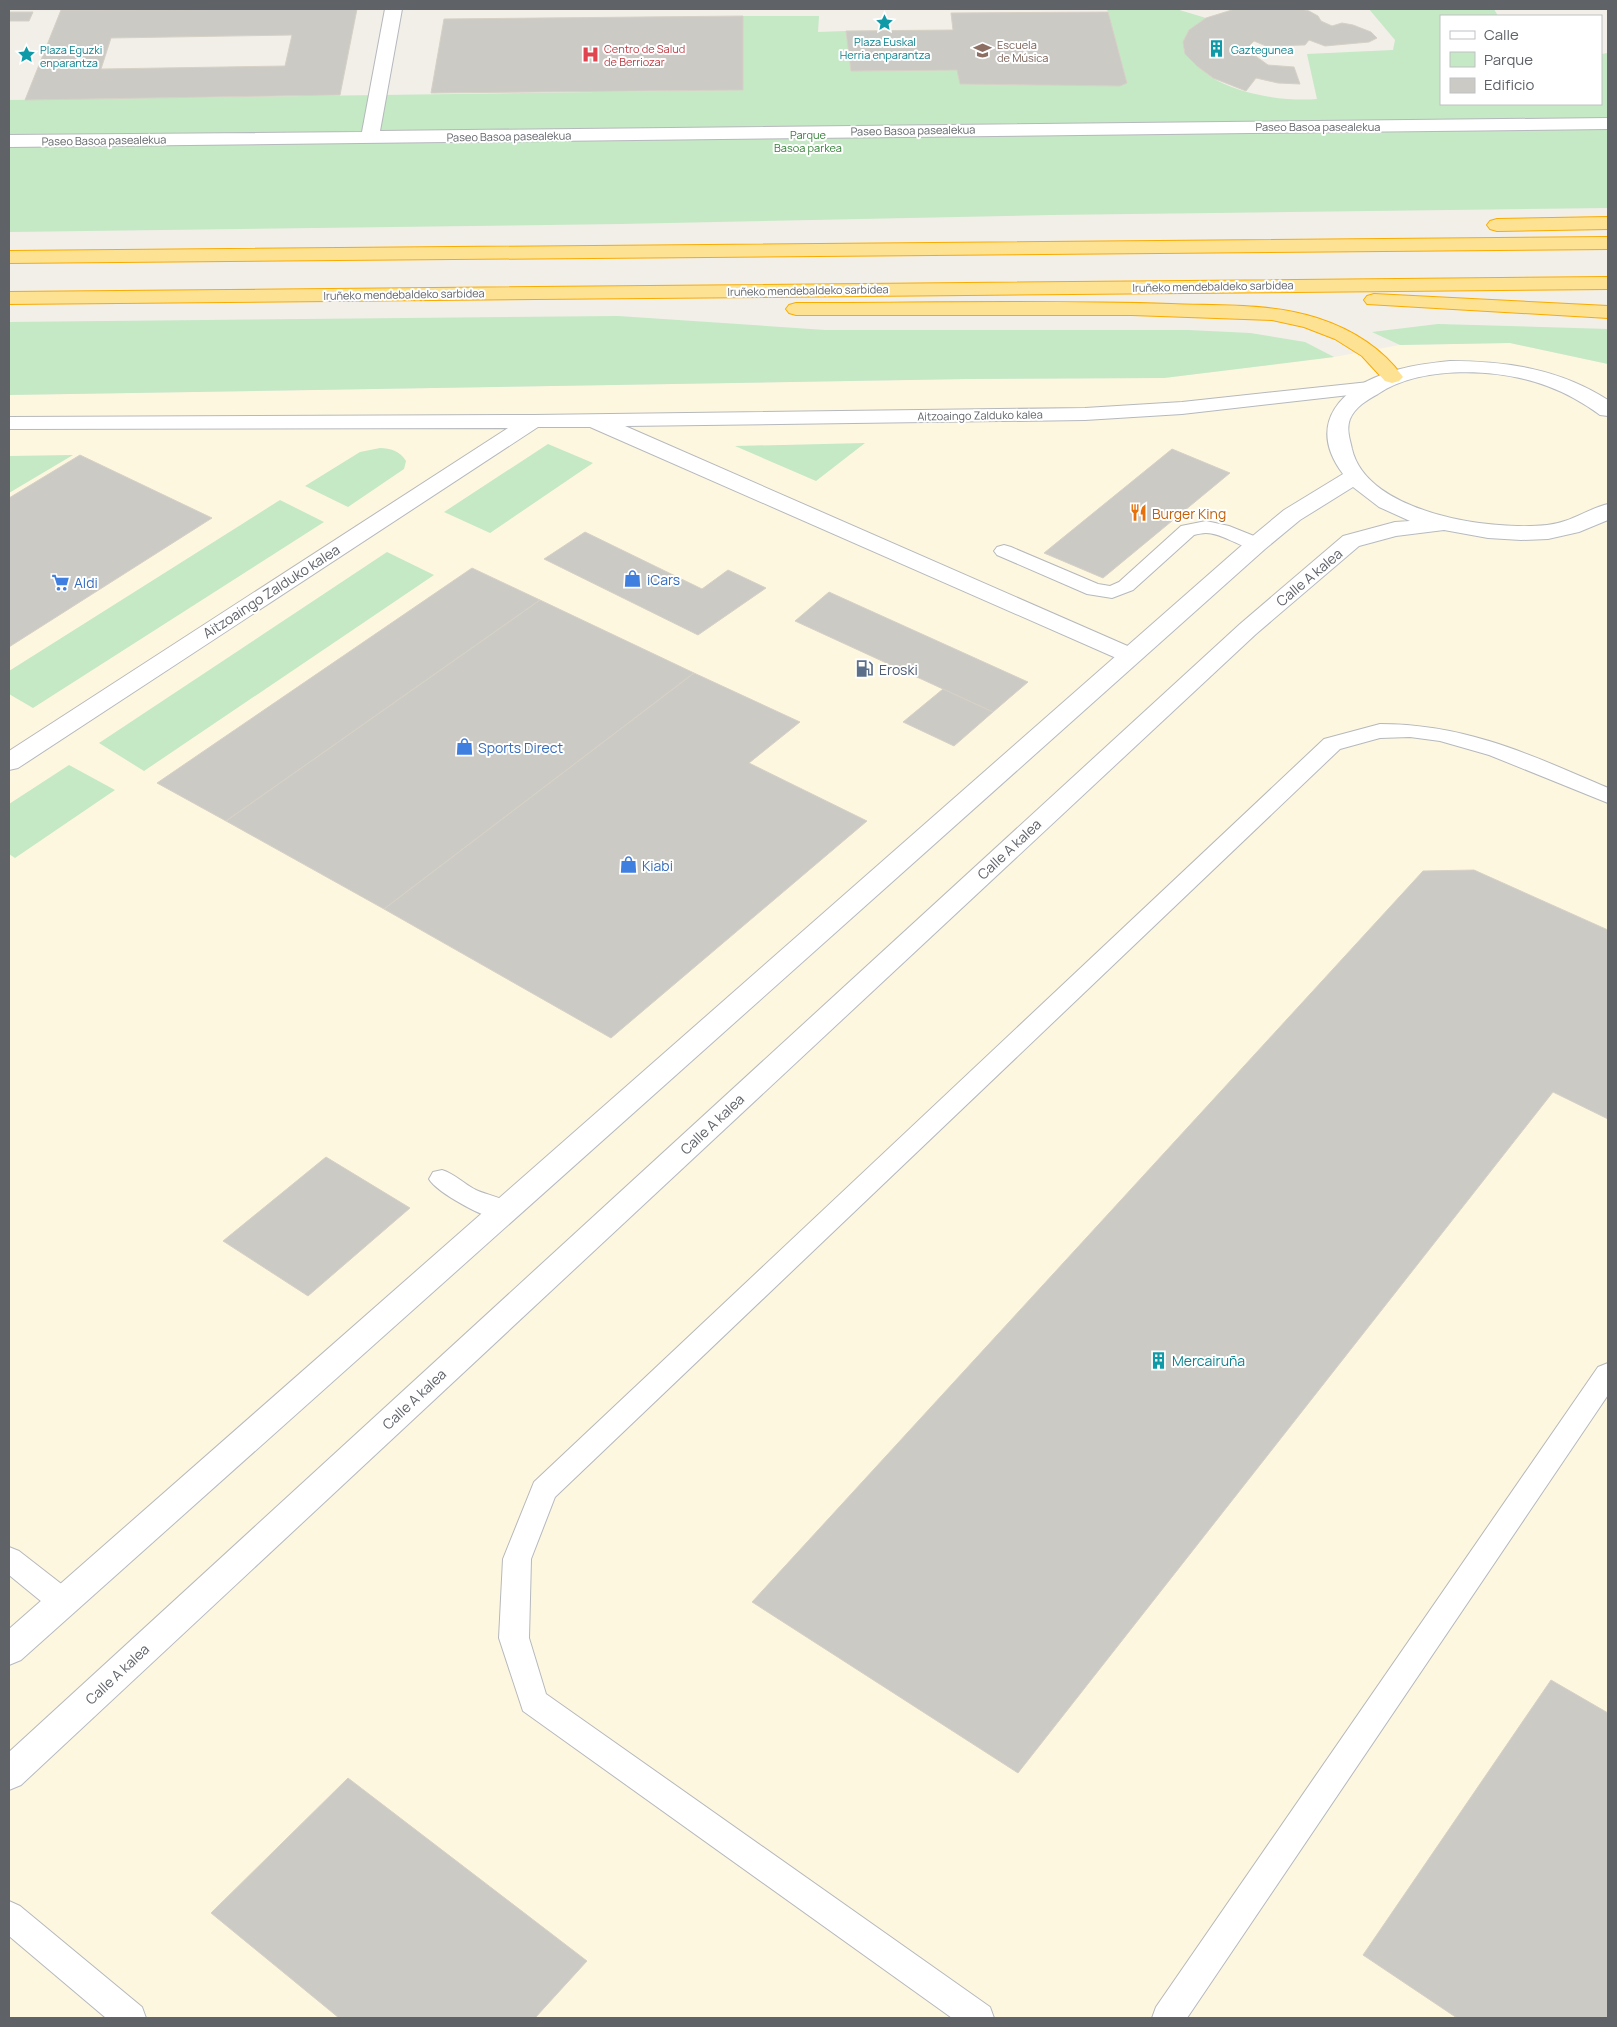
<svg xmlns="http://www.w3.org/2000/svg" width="1617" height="2027" viewBox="0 0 1617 2027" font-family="Manrope,sans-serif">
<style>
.commercial{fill:#fef7e0}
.green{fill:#c5e8c5}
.building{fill:#cccac5;stroke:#d6d1c6;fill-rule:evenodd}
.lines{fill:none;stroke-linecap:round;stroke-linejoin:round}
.lane-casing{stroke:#b5b8bc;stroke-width:2}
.street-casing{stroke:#b5b8bc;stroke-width:2}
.secondary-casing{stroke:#b6babf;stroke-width:2}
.highway-casing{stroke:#f9ab00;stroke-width:2}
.lane{fill:#fff;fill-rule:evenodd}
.street{fill:#fff;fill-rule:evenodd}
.secondary{fill:#fff;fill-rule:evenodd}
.highway{fill:#fde293;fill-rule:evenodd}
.labels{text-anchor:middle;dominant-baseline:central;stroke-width:4;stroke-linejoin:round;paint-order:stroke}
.far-culture-label{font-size:11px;fill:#0d838f;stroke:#fff;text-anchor:start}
.far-education-label{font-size:11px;fill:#785e54;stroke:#fff;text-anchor:start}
.far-health-label{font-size:11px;fill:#be3a42;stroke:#fff;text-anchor:start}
.far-street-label{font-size:11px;fill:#5f6368;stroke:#fff}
.far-park-label{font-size:11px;fill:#348238;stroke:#fff}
.food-label{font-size:14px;fill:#c56008;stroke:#fff;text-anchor:start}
.street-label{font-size:14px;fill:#5f6368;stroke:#fff}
.shop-label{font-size:14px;fill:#366cbe;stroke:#fff;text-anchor:start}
.service-label{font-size:14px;fill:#4e5e75;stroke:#fff;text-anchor:start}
.culture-label{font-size:14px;fill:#0d838f;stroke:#fff;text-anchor:start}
</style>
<rect width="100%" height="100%" fill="#f1efe8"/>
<path class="commercial" d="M1510 343 1608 364V2018H9V395L968 379 1164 378 1334 357 1400 345Z"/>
<path class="green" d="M1107 9H1176L1206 18C1191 29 1182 33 1185 54 1193 62 1202 70 1211 77 1237 94 1286 102 1317 99L1307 54 1393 50 1395 40 1369 9H1494L1498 16H1441V104H1601V54L1608 53V208L1050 215 620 224 9 232V100L743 90V16H819L818 32 846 31 851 71 957 70 960 84 1120 86 1127 82Z
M618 316 825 330H1188L1250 333 1305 342 1334 357 1164 378 968 379 9 395V322Z
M1438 324 1608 329V364L1510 343 1400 345 1372 332Z
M865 443 816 481 735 446Z
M548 444 593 463 490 533 444 512Z
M380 448C390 448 400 451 406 461L404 469 348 507 305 486 360 452Z
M73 455 9 493V456Z
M280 500 324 522 33 708 9 694V671Z
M387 552 434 575 144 771 99 743Z
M69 765 115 790 15 858 9 854V804Z"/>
<path class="building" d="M357 9 340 95 25 100 61 10ZM292 35 285 66 101 69 111 38Z
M1235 9H1301L1309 11 1318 16 1321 21 1332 26 1342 23 1353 25 1371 32 1377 38 1369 42 1325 46 1309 40 1305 45 1266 46 1254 41 1249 46 1250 52 1268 65 1294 67 1300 84 1278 83 1256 78 1246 91 1213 78 1197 66 1185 54 1183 42 1189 30 1206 18Z
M9 12H33L29 21H9Z
M1108 12 1127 83 1120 86 960 84 957 70 851 71 846 31 953 30 951 13Z
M743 16V90L431 93 444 19Z
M1172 449 1230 473 1103 578 1044 553Z
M80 455 212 518 9 647V498Z
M585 532 702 589 728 570 766 588 698 635 544 559Z
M472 568 540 600 226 821 157 783Z
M829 592 1028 682 993 712 795 621Z
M540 600 694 673 384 909 226 821Z
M694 673 800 722 749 763 867 821 611 1038 384 909Z
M943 689 993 712 954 746 903 722Z
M1474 870 1608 930V1119L1553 1092 1018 1773 752 1602 1423 871Z
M326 1157 410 1208 308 1296 223 1241Z
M1551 1680 1608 1713V2018H1457L1363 1955Z
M348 1778 587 1961 535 2018H339L211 1913Z"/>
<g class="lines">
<defs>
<path id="lane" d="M1206 521 1229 526 1264 540 1267 544 1264 548C1244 553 1226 533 1206 533 1202 533 1198 534 1194 535L1133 590 1112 598 1087 594 997 555 994 551 997 547 1004 545 1011 547 1098 584 1110 586 1119 582 1181 526Z
M1380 724C1466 724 1531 755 1608 788V803L1489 755 1440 741 1410 737 1380 738 1340 749 555 1497 531 1559 529 1638 546 1694 990 2007 994 2018H952L523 1711 499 1638 503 1559 534 1482 1324 739Z
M442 1170C455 1174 464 1184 476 1190 489 1196 509 1198 517 1211L513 1218C510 1219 508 1220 505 1220 490 1222 437 1193 429 1179L433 1172Z
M1608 1363V1395L1187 2018H1152L1156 2007 1598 1367Z
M9 1547 19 1551 73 1593 77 1602 73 1611 63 1614 53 1611 9 1575Z
M9 1901 20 1906 142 2007 146 2018H106L9 1936Z"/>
<path id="street" d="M385 9H402L380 131 1608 118V129L9 147V135L362 132Z
M1369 382 1376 384 1380 388 1376 392 1182 414 1085 420 625 426 1139 651 1143 656 1139 661 1131 663 1123 661 590 427H538L18 768 9 770V751L508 428 9 429V417L533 415 1085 408 1182 402Z"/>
<path id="secondary" d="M1450 361C1506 361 1560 369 1608 400V416L1600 415C1584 403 1566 393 1547 386 1499 368 1421 365 1378 394 1367 400 1355 407 1350 419 1346 430 1350 439 1352 449 1367 514 1493 531 1547 525 1570 523 1587 509 1608 504V520L1579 532 1548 539 1521 540 1488 538 1444 530 1396 536 1359 546 1256 634 21 1785 9 1790V1752L1240 624 1343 536 1395 522 1410 521 1379 507 1353 487 1300 520 1265 549 21 1660 9 1665V1629L1249 539 1284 510 1343 474C1305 423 1342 386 1393 371 1412 365 1431 363 1450 361Z"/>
<path id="highway" d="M1608 217V229L1497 231 1490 229 1487 225 1490 221 1497 219Z
M1608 237V249L9 263V251Z
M1608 277V289L9 304V292Z
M1374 294 1608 306V318L1367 304 1364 300 1367 296Z
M796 303C921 303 1046 300 1171 304 1219 306 1271 303 1317 318 1351 329 1382 348 1403 377L1399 381 1392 383 1385 381 1362 356 1335 339 1304 327 1272 320 1132 315H796L789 313 786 309 789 305Z"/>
</defs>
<use href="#lane" class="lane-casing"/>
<use href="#street" class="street-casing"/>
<use href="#secondary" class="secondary-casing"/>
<use href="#highway" class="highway-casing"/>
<use href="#lane" class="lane"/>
<use href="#street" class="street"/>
<use href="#secondary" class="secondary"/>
<use href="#highway" class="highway"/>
</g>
<defs>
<symbol id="sight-bare" viewBox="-9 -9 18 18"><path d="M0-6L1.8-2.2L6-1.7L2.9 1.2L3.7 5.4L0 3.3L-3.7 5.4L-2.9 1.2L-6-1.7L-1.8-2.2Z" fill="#0f9aa8" stroke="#fff" stroke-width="2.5" paint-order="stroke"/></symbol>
<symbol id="building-bare" viewBox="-9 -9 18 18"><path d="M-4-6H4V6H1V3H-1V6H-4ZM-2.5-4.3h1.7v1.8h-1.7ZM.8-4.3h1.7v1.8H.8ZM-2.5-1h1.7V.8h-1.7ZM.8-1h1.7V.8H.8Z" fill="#0f9aa8" stroke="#fff" stroke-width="2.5" paint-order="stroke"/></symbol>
<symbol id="university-bare" viewBox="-9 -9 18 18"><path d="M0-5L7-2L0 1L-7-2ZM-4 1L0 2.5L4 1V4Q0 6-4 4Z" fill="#8d6e63" stroke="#fff" stroke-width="2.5" paint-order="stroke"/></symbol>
<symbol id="hospital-bare" viewBox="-9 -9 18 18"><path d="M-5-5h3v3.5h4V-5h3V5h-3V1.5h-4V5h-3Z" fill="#e0444e" stroke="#fff" stroke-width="2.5" paint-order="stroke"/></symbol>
<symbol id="restaurant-bare" viewBox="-9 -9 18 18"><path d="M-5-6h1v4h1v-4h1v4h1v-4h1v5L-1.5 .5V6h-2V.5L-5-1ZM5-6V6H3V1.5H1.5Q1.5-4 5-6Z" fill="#e8710a" stroke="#fff" stroke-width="2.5" paint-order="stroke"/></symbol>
<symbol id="shop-bare" viewBox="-9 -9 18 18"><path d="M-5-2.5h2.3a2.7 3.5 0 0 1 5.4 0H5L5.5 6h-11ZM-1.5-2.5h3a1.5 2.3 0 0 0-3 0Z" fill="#3f7fe0" stroke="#fff" stroke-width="2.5" paint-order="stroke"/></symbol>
<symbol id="supermarket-bare" viewBox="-9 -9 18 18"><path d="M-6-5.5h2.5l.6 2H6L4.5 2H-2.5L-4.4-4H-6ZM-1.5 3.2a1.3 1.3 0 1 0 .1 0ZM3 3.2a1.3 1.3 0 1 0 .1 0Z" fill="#3f7fe0" stroke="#fff" stroke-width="2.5" paint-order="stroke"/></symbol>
<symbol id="fuel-bare" viewBox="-9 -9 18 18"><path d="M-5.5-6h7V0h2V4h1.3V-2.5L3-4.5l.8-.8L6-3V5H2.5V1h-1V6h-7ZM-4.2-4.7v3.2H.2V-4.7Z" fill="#5c6f8a" stroke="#fff" stroke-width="2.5" paint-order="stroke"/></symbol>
</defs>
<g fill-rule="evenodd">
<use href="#sight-bare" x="872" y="10" width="25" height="25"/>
<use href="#building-bare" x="1204" y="36" width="25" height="25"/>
<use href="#university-bare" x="970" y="38" width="25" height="25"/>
<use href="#hospital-bare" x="578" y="42" width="25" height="25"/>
<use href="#sight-bare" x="14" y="42" width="25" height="25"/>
<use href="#restaurant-bare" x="1126" y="500" width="25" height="25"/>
<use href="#shop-bare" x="620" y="566" width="25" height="25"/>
<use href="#supermarket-bare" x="48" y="570" width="25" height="25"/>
<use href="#fuel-bare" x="852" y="656" width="25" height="25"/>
<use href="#shop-bare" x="452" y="734" width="25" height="25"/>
<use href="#shop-bare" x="616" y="852" width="25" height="25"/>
<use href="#building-bare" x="1146" y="1348" width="25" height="25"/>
</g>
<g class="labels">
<g class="far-culture-label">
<text x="885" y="41" text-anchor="middle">Plaza Euskal<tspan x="885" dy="13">Herria enparantza</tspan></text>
<text x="40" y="49">Plaza Eguzki<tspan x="40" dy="13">enparantza</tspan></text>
<text x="1231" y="49">Gaztegunea</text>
</g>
<g class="far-education-label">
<text x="997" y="44">Escuela<tspan x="997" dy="13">de Música</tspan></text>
</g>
<g class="far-health-label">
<text x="604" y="48">Centro de Salud<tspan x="604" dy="13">de Berriozar</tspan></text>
</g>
<g class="far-street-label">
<text x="1318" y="126">Paseo Basoa pasealekua</text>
<text transform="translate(913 130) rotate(-1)">Paseo Basoa pasealekua</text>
<text transform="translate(509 136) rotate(-1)">Paseo Basoa pasealekua</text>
<text transform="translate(104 140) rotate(-1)">Paseo Basoa pasealekua</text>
<text transform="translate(1213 286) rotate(-1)">Iruñeko mendebaldeko sarbidea</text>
<text transform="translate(808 290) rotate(-1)">Iruñeko mendebaldeko sarbidea</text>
<text transform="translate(404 294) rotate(-1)">Iruñeko mendebaldeko sarbidea</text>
<text transform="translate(980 415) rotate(-1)">Aitzoaingo Zalduko kalea</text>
</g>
<g class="far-park-label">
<text x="808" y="134">Parque<tspan x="808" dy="13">Basoa parkea</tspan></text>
</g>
<g class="food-label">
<text x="1152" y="513">Burger King</text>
</g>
<g class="street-label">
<text transform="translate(1309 577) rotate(-40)">Calle A kalea</text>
<text transform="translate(271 591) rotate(-33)">Aitzoaingo Zalduko kalea</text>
<text transform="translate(1009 849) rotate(-43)">Calle A kalea</text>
<text transform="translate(712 1124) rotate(-43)">Calle A kalea</text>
<text transform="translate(414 1399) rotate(-43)">Calle A kalea</text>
<text transform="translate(117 1674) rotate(-43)">Calle A kalea</text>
</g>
<g class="shop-label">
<text x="647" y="579">iCars</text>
<text x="74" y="582">Aldi</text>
<text x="478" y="747">Sports Direct</text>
<text x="642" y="865">Kiabi</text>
</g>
<g class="service-label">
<text x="879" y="669">Eroski</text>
</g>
<g class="culture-label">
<text x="1172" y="1360">Mercairuña</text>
</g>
</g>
<rect width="1617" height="2027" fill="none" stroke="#5f6368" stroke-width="20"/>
<rect x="1440" y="15" width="162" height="90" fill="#ffffff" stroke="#bfc1c3"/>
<rect x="1450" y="31" width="25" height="8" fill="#ffffff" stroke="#bfc1c3"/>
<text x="1484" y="40" font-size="15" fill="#5f6368">Calle</text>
<rect x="1450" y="52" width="25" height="15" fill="#c5e8c5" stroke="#bfc1c3"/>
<text x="1484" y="65" font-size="15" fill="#5f6368">Parque</text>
<rect x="1450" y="78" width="25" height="15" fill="#cccac5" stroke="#bfc1c3"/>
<text x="1484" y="90" font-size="15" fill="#5f6368">Edificio</text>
</svg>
